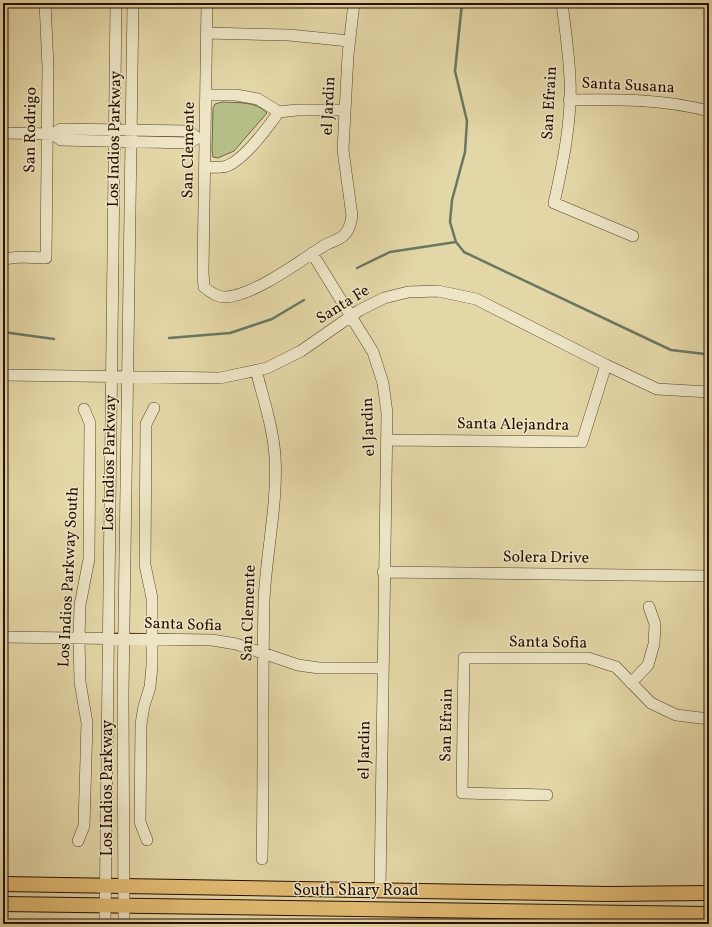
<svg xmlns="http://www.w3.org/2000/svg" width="712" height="927" viewBox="0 0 712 927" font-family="Vollkorn,serif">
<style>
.green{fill:#b5be87;stroke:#6e6644}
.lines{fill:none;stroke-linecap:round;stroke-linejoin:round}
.stream{stroke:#6a7662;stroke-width:2.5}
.minor-casing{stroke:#56412a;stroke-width:12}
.major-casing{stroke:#270f00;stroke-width:16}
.minor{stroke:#ede5c6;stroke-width:11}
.major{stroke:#e2bc74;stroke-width:14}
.labels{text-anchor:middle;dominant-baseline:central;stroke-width:3;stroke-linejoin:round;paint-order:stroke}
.street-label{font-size:16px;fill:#270f00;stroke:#ede5c6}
</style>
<rect width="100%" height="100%" fill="#e4d7a7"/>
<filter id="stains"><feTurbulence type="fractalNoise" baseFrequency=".005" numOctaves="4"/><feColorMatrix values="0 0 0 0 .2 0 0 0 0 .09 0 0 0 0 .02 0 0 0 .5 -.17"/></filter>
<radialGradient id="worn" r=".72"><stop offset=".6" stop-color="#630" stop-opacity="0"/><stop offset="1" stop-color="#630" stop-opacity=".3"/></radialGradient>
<path class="green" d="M222 102C237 103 256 101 267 113L234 151 218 158 213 157 212 151 213 108 215 104Z"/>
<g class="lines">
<path class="stream" d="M462 3 455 71 467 121 465 152 452 200 450 222 456 242 464 252 671 350 705 354
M357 268 390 252 456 242
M3 332 54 339
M169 338 230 333 272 319 304 300"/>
<defs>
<path id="minor" d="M207 3 203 273 204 287C210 292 218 298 226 297 255 295 300 261 325 245 331 242 339 240 344 235 349 231 351 222 352 216L343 150 348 55 354 3
M562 3C565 28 569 54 570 79 572 120 563 163 554 203L633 236
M207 33 289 35 349 41
M206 95H236L258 99 279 112 297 110H345
M569 100C616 99 663 99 709 111
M3 133 53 134 61 129 189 131 197 138
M53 134 61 140 189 143 197 138H203
M205 167C211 167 221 168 227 166 245 159 267 128 279 112
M312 253 373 352 383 383 387 413 380 890
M3 259 20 257 46 258 48 67 45 3
M256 370C263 398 273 427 275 456 278 504 266 553 264 601 262 687 264 773 262 859
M3 375 220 378 267 368 301 351 360 310 384 298 408 292 438 291 476 299 606 365 657 389 709 392
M387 440 582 442 606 365
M383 572 709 576
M3 637 212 640 236 644 298 665 319 668H382
M631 683 648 665 654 644 655 624 649 607
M547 795 462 793 464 658H588L616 667 651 703 676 715 709 719
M147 840 140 822 141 724 144 706 150 687 152 666V598L145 565 146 424 154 408
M78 841 84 826 87 723 80 682 79 639 80 605 89 559 90 423 84 409
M105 924 116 3
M124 924 123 693 133 3"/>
<path id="major" d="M3 884 608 894 709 893
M3 904C238 909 474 909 709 914"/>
</defs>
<use href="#minor" class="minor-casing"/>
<use href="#major" class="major-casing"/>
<use href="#minor" class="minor"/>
<use href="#major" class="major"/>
</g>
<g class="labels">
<g class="street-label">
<text transform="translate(628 86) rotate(3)">Santa Susana</text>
<text transform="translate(550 103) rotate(-87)">San Efrain</text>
<text transform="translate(329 106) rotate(-87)">el Jardin</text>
<text transform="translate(31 130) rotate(-89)">San Rodrigo</text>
<text transform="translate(115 139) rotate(-89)">Los Indios Parkway</text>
<text transform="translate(189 150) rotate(-89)">San Clemente</text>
<text transform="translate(343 305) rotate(-32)">Santa Fe</text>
<text transform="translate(513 425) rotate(1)">Santa Alejandra</text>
<text transform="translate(369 427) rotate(-92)">el Jardin</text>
<text transform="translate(110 463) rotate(-89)">Los Indios Parkway</text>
<text transform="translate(546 558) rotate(1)">Solera Drive</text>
<text transform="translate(69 577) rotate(-87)">Los Indios Parkway South</text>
<text transform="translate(249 613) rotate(-88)">San Clemente</text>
<text transform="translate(183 625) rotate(2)">Santa Sofia</text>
<text transform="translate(548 643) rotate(1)">Santa Sofia</text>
<text transform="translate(447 725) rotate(-89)">San Efrain</text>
<text transform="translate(365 750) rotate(-89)">el Jardin</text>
<text transform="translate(108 788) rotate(-90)">Los Indios Parkway</text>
<text x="356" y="891">South Shary Road</text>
</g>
</g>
<rect width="712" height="927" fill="none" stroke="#e4d7a7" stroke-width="16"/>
<rect x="4" y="4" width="704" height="919" fill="none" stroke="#270f00" stroke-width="2"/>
<rect x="8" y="8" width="696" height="911" fill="none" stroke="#270f00"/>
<rect width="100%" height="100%" filter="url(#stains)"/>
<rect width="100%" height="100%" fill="url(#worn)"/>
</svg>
